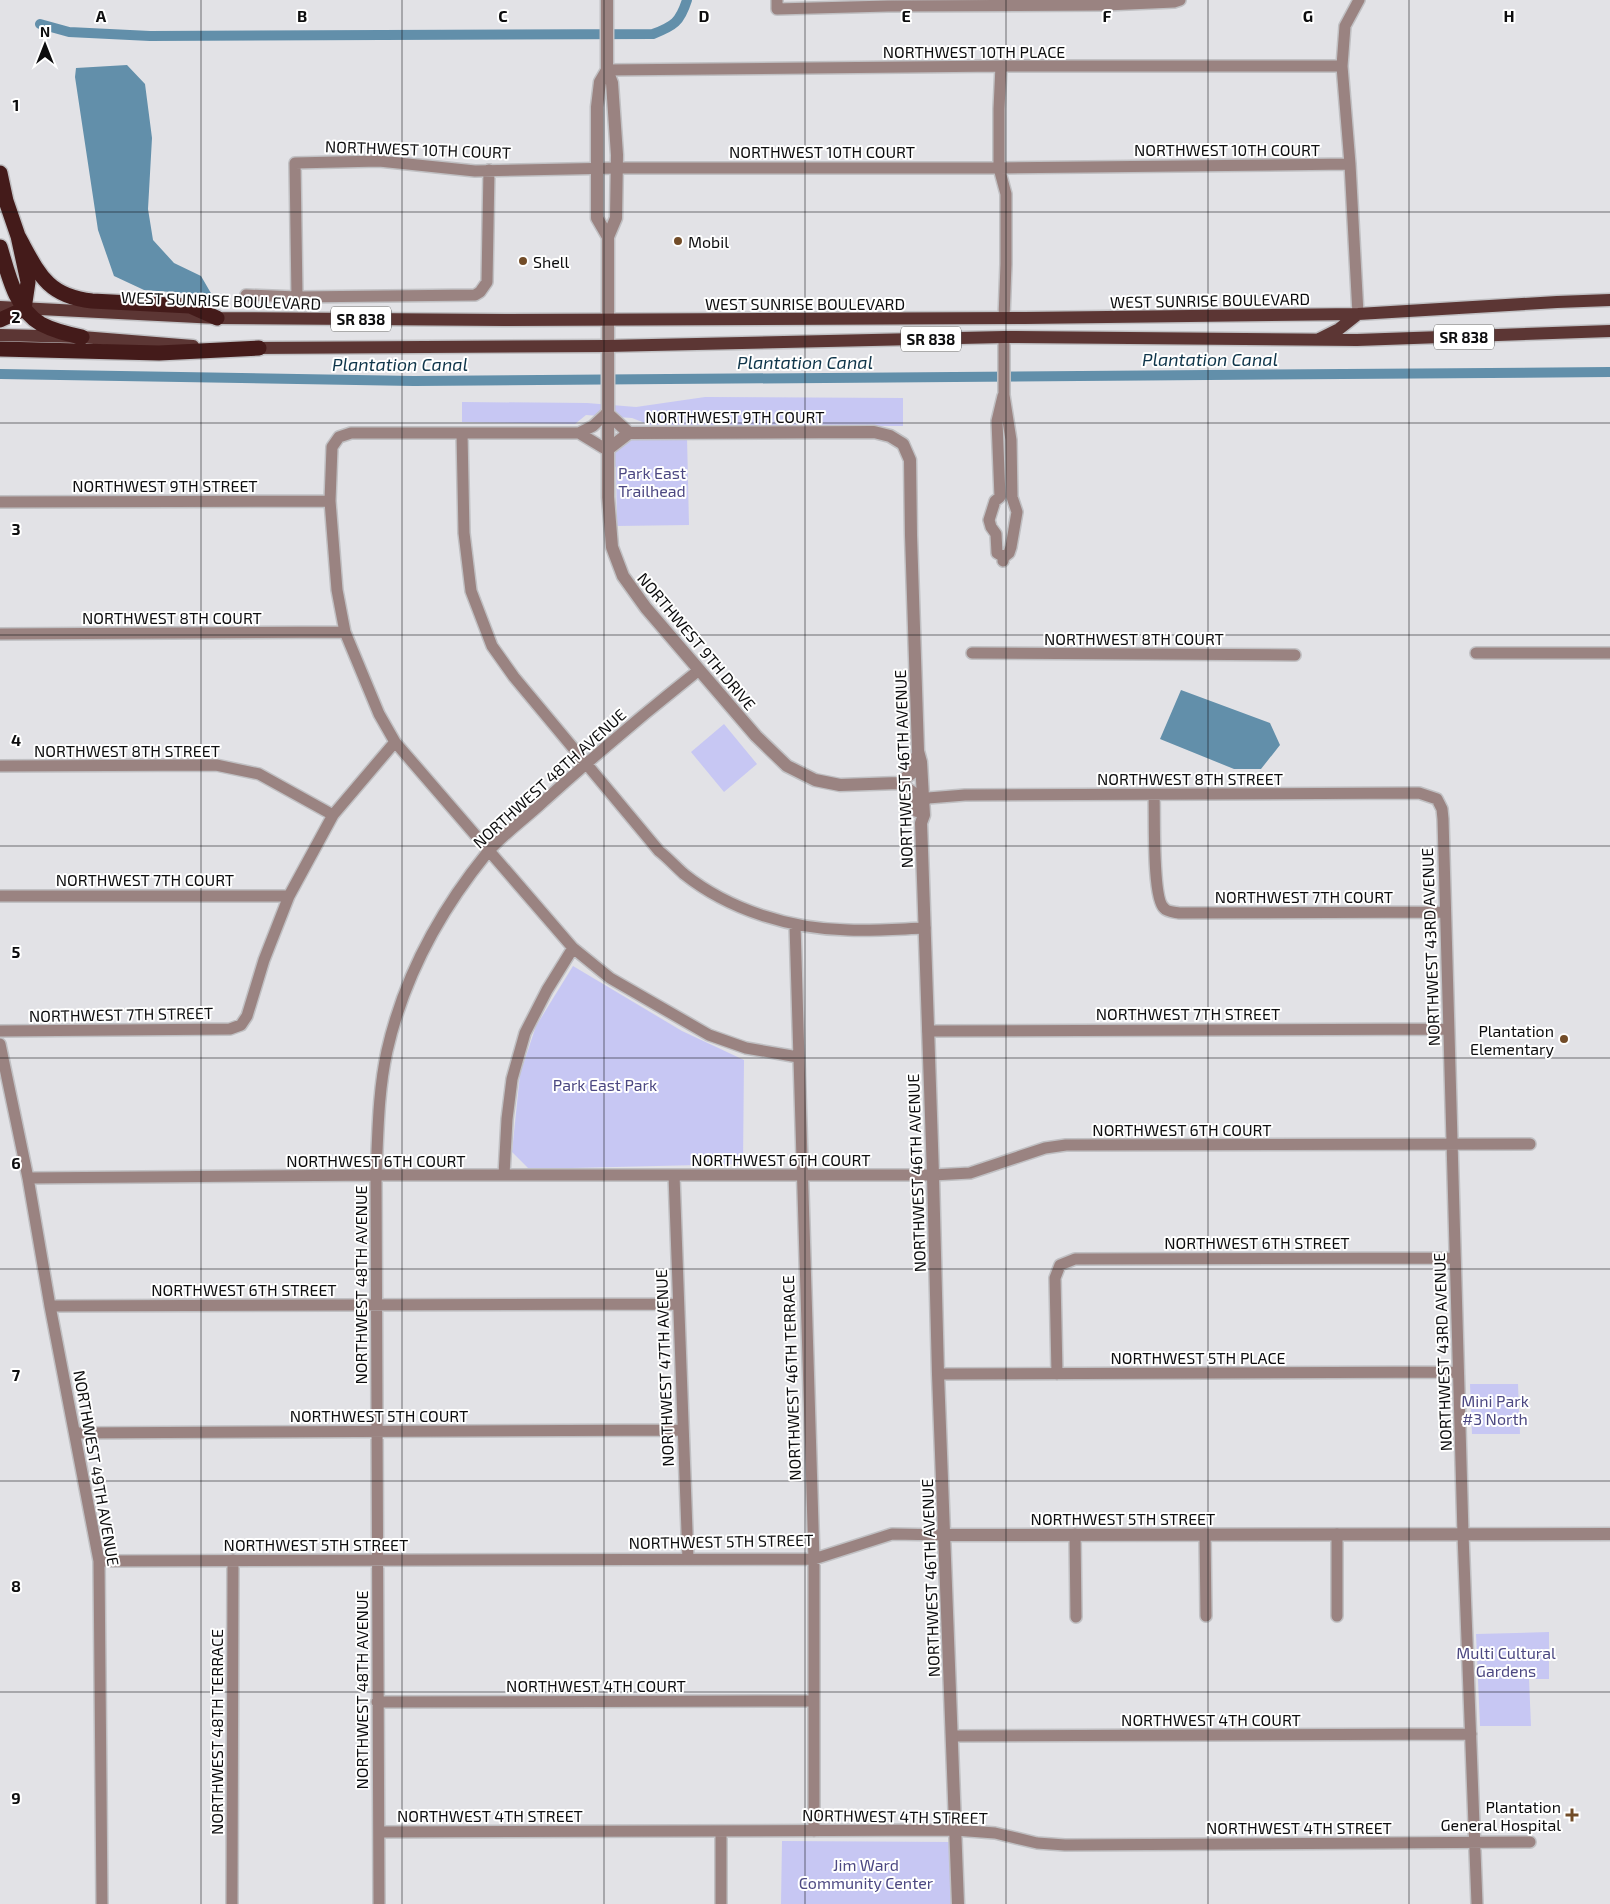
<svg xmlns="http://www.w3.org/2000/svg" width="1610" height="1904" viewBox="0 0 1610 1904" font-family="'Exo 2',sans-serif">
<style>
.green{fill:#c7c7f3}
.water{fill:#628faa}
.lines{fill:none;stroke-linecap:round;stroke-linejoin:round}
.canal{stroke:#628faa;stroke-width:10}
.minor-casing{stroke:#c0c0c3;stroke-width:14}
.tertiary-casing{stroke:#c0c0c3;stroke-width:15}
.primary-casing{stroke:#c0c0c3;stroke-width:15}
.motorway-casing{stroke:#c0c0c3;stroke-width:18}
.minor{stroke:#9a8381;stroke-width:11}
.tertiary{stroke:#9a8381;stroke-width:12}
.primary{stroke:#5c3634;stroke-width:12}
.motorway{stroke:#441b1a;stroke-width:15}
.grid{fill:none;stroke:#0d0d0e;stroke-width:1;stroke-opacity:0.55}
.poi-dot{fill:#724c28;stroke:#fff;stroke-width:2}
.labels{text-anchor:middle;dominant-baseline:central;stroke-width:4;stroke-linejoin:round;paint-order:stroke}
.shield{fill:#fff;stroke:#565656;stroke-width:1}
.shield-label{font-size:15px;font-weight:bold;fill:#0d0d0e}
.street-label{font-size:16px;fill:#0d0d0e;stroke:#fff}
.poi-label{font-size:16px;fill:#0d0d0e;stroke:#fff;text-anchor:start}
.park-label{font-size:16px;fill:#4c4882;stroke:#fff}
.water-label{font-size:18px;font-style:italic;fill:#10364b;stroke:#fff}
.grid-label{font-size:16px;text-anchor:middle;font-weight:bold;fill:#0d0d0e;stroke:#fff;stroke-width:4;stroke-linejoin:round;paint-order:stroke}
</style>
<rect width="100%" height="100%" fill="#e2e2e6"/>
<path class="green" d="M705 397 903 398V426L650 425 632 418 586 415 575 424 462 422V402L587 403 636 407Z
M687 437 689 525 617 526 616 467 608 461 619 444 629 438Z
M724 724 757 764 724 792 691 752Z
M573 966 682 1031 744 1060 743 1164 529 1169 512 1152 520 1074 536 1026Z
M1470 1384H1518L1520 1434H1472Z
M1549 1632V1679H1529L1531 1726H1480L1476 1634Z
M782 1841 950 1842 951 1904H781Z"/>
<path class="water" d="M127 65 145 84 152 138 148 209 153 240 174 263 201 276 212 295 144 290 114 276 98 230 75 77 76 68Z
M1181 690 1270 723 1280 745 1261 769H1234L1160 739Z"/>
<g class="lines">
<path class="canal" d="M40 24 69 32 150 36 653 34C674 26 680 22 687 0
M0 374 414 381 1610 372"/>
<defs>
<path id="minor" d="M777 0V9L888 6 1106 5 1174 2 1180 0
M1001 66 999 109V168L1006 194V264L1004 318
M607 70 1001 66H1342
M246 295 297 297 475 295 480 292 487 282 489 170
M297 297 295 163 379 161 475 171 617 168H999L1350 164
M1358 314 1350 164 1342 66 1345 26 1359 0
M1003 396 997 421 1000 497 995 501 989 520 991 527 996 534 997 553 1004 557
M462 433 464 533 471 591 492 646 514 677 659 851C668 858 676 867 684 874 729 910 791 929 848 930 873 931 899 929 925 928
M579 433 593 426 607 413
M607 450 579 433H351L339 437 332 447 330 501 337 590 345 632 379 714 395 742 573 948 610 978 709 1035 746 1048 798 1057
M0 502 330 501
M1003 561 1004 557 1009 553 1011 547 1017 512 1012 497 1011 440 1004 395V337
M0 634 345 632
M972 653 1295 655
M1476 653H1610
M0 766 216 765 259 774 333 815
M1154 795C1155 815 1152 898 1164 908 1167 912 1174 912 1179 913L1445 912
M917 806 928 798 965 795 1419 793 1437 799 1442 809 1443 819 1463 1534 1477 1904
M0 896H289
M795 925 814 1559V1831
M0 1031 230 1029 241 1025 247 1016 264 960 289 896 333 815 395 742
M928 1031 1449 1029
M0 1044 28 1178 50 1306 99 1561 102 1904
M504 1175 507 1119 512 1079 525 1033 547 990 573 948
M674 1175 688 1559
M28 1178 376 1175H933L970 1173 1045 1148 1066 1145 1530 1144
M50 1306 678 1304
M938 1374 1458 1372
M1057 1374 1055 1278 1060 1265 1075 1259 1455 1258
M76 1433 683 1430
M1075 1534 1076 1617
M1205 1534 1206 1616
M1337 1534V1616
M99 1561 814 1559 892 1534 945 1535
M377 1702 814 1701
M952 1736 1471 1734
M721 1831V1904
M379 1832 955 1830 995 1833 1037 1843 1065 1845 1530 1842
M232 1904 233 1560
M379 1904 376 1175C378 1134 378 1092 387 1051 404 976 439 912 487 853 503 834 525 819 543 802 594 756 646 712 699 670"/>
<path id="tertiary" d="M607 0V70L612 83 617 155 616 218 608 237V497L612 547 623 576 646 608 756 736 787 766 815 780 840 785 899 783 913 772 917 756
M607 70 600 82 597 107V218L608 237
M607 413 629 433 874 432 890 436 903 444 910 460 911 535 918 751 921 762 924 815 921 823 922 850 933 1175 938 1374 958 1904
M607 450 629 433
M899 783 912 792 917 811
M945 1535 1610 1534"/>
<path id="primary" d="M0 307 217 318 504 320 1025 318 1358 314 1557 302 1610 300
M0 335 82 337 193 346
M1319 339 1339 329 1358 314
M250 348 607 346 1004 337 1357 340 1610 331"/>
<path id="motorway" d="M0 173 6 201 18 236 28 282 24 309
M18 236C38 272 46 296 92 301L190 306 217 318
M0 247C8 273 15 309 41 324 54 331 68 334 82 337
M0 320 24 309
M0 349 159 353 259 348"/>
</defs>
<use href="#minor" class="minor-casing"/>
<use href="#tertiary" class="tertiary-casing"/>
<use href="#primary" class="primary-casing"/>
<use href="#motorway" class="motorway-casing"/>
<use href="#minor" class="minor"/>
<use href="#tertiary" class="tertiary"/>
<use href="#primary" class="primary"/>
<use href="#motorway" class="motorway"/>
</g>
<path class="grid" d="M201 0V1904M402 0V1904M604 0V1904M805 0V1904M1006 0V1904M1208 0V1904M1409 0V1904M0 212H1610M0 423H1610M0 635H1610M0 846H1610M0 1058H1610M0 1269H1610M0 1481H1610M0 1692H1610"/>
<g class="poi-dot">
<circle cx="678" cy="241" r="5"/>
<circle cx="523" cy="261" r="5"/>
<circle cx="1564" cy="1039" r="5"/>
<path d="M1569.5 1807.5h5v5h5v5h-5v5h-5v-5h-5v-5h5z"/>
</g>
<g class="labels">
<g class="shield">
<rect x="331" y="306.5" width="60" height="25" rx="4"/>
<rect x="1434" y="324.5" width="60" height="25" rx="4"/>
<rect x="901" y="326.5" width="60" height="25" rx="4"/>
</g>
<g class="shield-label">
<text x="361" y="319">SR 838</text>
<text x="1464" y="337">SR 838</text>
<text x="931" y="339">SR 838</text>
</g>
<g class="street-label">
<text x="974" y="51">NORTHWEST 10TH PLACE</text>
<text transform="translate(418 149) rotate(2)">NORTHWEST 10TH COURT</text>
<text x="1227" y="149">NORTHWEST 10TH COURT</text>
<text x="822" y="151">NORTHWEST 10TH COURT</text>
<text transform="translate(221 300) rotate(2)">WEST SUNRISE BOULEVARD</text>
<text transform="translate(1210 300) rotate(-1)">WEST SUNRISE BOULEVARD</text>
<text x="805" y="303">WEST SUNRISE BOULEVARD</text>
<text x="735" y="416">NORTHWEST 9TH COURT</text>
<text x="165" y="485">NORTHWEST 9TH STREET</text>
<text x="172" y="617">NORTHWEST 8TH COURT</text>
<text x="1134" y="638">NORTHWEST 8TH COURT</text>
<text transform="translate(697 641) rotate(50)">NORTHWEST 9TH DRIVE</text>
<text x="127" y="750">NORTHWEST 8TH STREET</text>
<text transform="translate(903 769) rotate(-92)">NORTHWEST 46TH AVENUE</text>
<text transform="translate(549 778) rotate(-42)">NORTHWEST 48TH AVENUE</text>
<text x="1190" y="778">NORTHWEST 8TH STREET</text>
<text x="145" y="879">NORTHWEST 7TH COURT</text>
<text x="1304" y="896">NORTHWEST 7TH COURT</text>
<text transform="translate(1430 947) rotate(-92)">NORTHWEST 43RD AVENUE</text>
<text x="1188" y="1013">NORTHWEST 7TH STREET</text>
<text transform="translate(121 1014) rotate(-1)">NORTHWEST 7TH STREET</text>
<text x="1182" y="1129">NORTHWEST 6TH COURT</text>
<text x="781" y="1159">NORTHWEST 6TH COURT</text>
<text x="376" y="1160">NORTHWEST 6TH COURT</text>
<text transform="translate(916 1173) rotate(-92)">NORTHWEST 46TH AVENUE</text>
<text x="1257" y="1242">NORTHWEST 6TH STREET</text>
<text transform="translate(360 1285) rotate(-90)">NORTHWEST 48TH AVENUE</text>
<text x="244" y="1289">NORTHWEST 6TH STREET</text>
<text transform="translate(1442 1352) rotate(-92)">NORTHWEST 43RD AVENUE</text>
<text x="1198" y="1357">NORTHWEST 5TH PLACE</text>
<text transform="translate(664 1368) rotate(-92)">NORTHWEST 47TH AVENUE</text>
<text transform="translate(791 1378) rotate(-92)">NORTHWEST 46TH TERRACE</text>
<text x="379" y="1415">NORTHWEST 5TH COURT</text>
<text transform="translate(97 1468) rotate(80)">NORTHWEST 49TH AVENUE</text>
<text x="1123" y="1518">NORTHWEST 5TH STREET</text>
<text transform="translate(721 1541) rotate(-1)">NORTHWEST 5TH STREET</text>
<text x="316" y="1544">NORTHWEST 5TH STREET</text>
<text transform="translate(930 1578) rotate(-92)">NORTHWEST 46TH AVENUE</text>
<text x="596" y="1685">NORTHWEST 4TH COURT</text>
<text transform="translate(361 1690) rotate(-90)">NORTHWEST 48TH AVENUE</text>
<text x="1211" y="1719">NORTHWEST 4TH COURT</text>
<text transform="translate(216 1732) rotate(-90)">NORTHWEST 48TH TERRACE</text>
<text x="490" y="1815">NORTHWEST 4TH STREET</text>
<text transform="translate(895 1816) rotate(1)">NORTHWEST 4TH STREET</text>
<text x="1299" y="1827">NORTHWEST 4TH STREET</text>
</g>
<g class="poi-label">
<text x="688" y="241">Mobil</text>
<text x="533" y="261">Shell</text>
<text x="1554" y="1030" text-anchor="end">Plantation<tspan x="1554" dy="18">Elementary</tspan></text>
<text x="1561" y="1806" text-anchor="end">Plantation<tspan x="1561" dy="18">General Hospital</tspan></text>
</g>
<g class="park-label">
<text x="652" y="472">Park East<tspan x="652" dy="18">Trailhead</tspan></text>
<text x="605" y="1084">Park East Park</text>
<text x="1495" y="1400">Mini Park<tspan x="1495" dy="18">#3 North</tspan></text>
<text x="1506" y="1652">Multi Cultural<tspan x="1506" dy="18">Gardens</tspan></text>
<text x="866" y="1864">Jim Ward<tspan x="866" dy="18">Community Center</tspan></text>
</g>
<g class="water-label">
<text x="1210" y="359">Plantation Canal</text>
<text x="805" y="362">Plantation Canal</text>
<text x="400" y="364">Plantation Canal</text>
</g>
</g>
<g class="grid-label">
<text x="101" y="22">A</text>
<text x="302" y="22">B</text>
<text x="503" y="22">C</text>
<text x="704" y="22">D</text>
<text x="906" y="22">E</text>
<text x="1107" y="22">F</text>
<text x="1308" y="22">G</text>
<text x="1509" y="22">H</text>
<text x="16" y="111">1</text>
<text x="16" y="323">2</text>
<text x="16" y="535">3</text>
<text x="16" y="746">4</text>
<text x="16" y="958">5</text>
<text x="16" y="1169">6</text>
<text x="16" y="1381">7</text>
<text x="16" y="1592">8</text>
<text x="16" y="1804">9</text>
</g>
<g transform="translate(45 45)" stroke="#ffffff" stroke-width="4" paint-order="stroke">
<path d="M0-4L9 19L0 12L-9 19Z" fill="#0d0d0e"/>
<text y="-8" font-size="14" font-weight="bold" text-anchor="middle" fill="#0d0d0e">N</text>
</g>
</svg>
